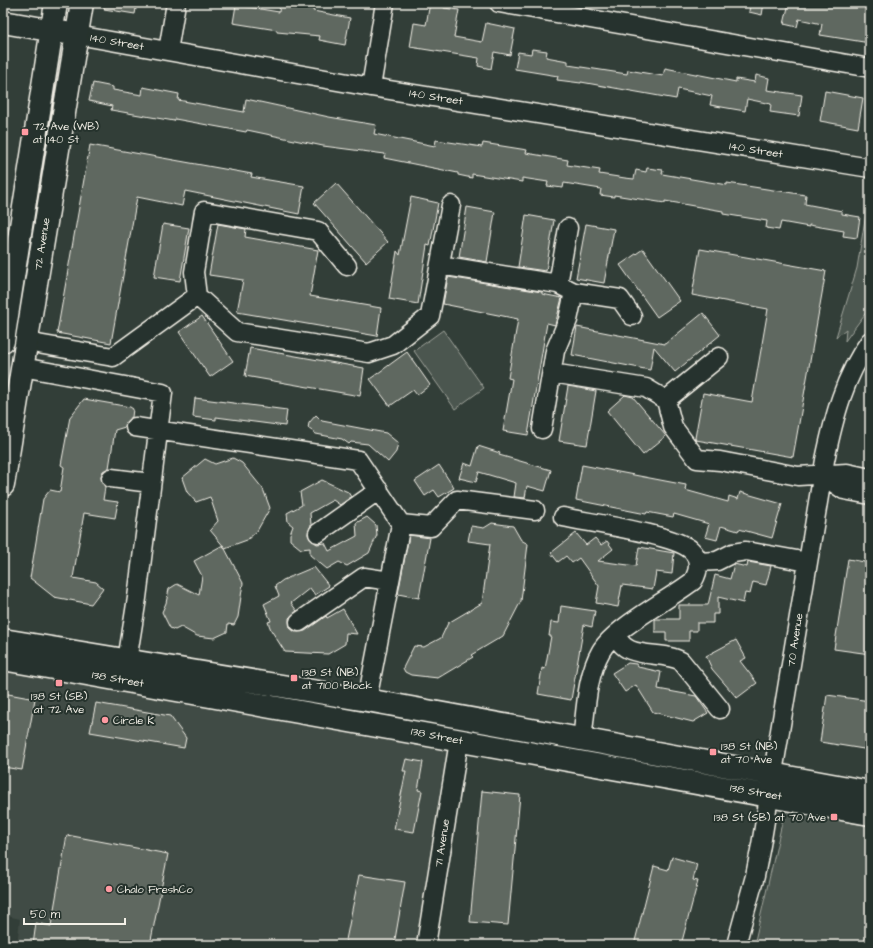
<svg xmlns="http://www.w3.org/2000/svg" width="873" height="948" viewBox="0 0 873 948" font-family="'Architects Daughter',sans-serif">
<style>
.built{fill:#404b44}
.green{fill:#4c564f;stroke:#a0a49c}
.building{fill:#5f6861;stroke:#f4f1e8}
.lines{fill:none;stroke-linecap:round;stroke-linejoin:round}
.minor-casing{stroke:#f4f1e8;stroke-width:21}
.major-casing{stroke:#f4f1e8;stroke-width:25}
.minor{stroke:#26332d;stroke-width:18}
.major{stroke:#26332d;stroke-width:22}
.poi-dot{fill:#ff9aa2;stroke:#26332d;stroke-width:1.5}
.labels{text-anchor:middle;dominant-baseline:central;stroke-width:4;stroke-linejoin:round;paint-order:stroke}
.street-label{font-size:11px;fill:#f4f1e8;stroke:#26332d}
.poi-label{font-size:11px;fill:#f4f1e8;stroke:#26332d;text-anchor:start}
</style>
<rect width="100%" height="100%" fill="#323e38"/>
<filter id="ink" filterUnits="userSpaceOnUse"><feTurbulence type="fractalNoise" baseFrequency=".025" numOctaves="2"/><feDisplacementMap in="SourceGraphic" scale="8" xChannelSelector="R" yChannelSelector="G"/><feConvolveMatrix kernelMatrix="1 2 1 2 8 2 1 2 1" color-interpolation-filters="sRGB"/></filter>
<g filter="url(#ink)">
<path class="built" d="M3 667 462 739 425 945H17L20 919 3 915Z"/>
<path class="green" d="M870 189V307L845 341 846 329 836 337 857 268Z
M443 330 484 388 455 409 414 351Z
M785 810 870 826V945H754Z"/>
<path class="building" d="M104 3H137L135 14 104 9Z
M280 3H314L313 11 350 18 345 45 319 40 320 36 277 32V30L233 23 236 5 279 12Z
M430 3 444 5V8L459 10 454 37 482 42 486 23 515 29 510 55 494 52 491 69 478 66 479 58 410 47 414 23 426 25Z
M750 3H764L762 15 749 12Z
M789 3H870V43L820 35 822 24 799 19 797 27 784 24Z
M532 49 547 51 546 57 568 61V65L627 74 628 70 663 76 665 68 736 82V79L755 82 756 75 769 78 767 90 802 95 799 116 770 112 771 104 747 99 745 111 710 105 712 96 678 89 676 99 581 82V83L557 80 558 76 515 69 518 52 531 54Z
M93 83 113 87V90L142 95 143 87 179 94 178 100 244 112 246 99 329 117 376 125 374 134 435 146 436 140 482 147 483 143 527 150 526 153 568 160 567 165 600 170 599 174 625 178 634 179 636 170 646 172 647 168 663 170 662 174 727 185V183L806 195 805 204 842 211V214L860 217 857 238 843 236 844 231 809 225V227L781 222 779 230 766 228 767 221 723 214V211L665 201V203L614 195V197L600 195 601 189 564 183 563 188 547 186 548 182 522 178V182L472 174V178L458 175V173L384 158 385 154 323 146 247 130 246 132 175 119 174 121 111 110 112 106 89 101Z
M825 91 863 98 858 128 820 121Z
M90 145 252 174 251 177 304 186 299 214 185 191 182 206 137 197 111 343 57 333Z
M336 183 388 242 366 262 314 203Z
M411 197 438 203 430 246 427 245 418 304 389 299 397 251 400 255Z
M467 207 495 212 487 262 459 257Z
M526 215 554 220 546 271 518 267Z
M163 224 189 228 180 281 154 277Z
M218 224 246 229 245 237 318 250 310 296 381 308 377 336 237 312 243 280 209 275Z
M586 224 614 229 604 283 576 278Z
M643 249 680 301 657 317 620 265Z
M700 249 826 271 793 457 696 440 695 438 703 393 752 402 768 309 692 295Z
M448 277 542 292V294L562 298 555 325 547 323 528 435 503 431 512 379 508 378 518 319 443 304Z
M703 313 720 335 675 372 654 347 650 370 572 355 577 327 665 344Z
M202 316 233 361 210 377 179 332Z
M250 348 364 368 360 396 245 376Z
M407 352 430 385 417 395 413 390 390 406 370 379Z
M568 386 596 391 587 445 559 441Z
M625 395 633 397 666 436 643 455 607 411Z
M195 398 287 410 285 426 216 417V420L193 417Z
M84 399 130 407 133 409 132 417 127 421 125 427 115 430 109 468 103 471 101 476 102 482 105 487 103 500 118 502 115 518 84 513 73 578 96 582 103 588 91 604 54 597 30 578 43 499 50 490 60 492 64 467 61 465 70 417Z
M316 415 322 421 386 433 398 443 396 452 388 462 368 444 351 442 349 444 342 439 316 434 308 428 309 423Z
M478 446 500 453 499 455 551 470 545 491 527 486 525 498 514 497 516 483 479 472 476 482 459 478 464 463 472 466Z
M233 458 242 463 263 489 270 508 257 531 247 540 225 548 210 530 218 521 210 497 196 502 187 492 182 478 205 459 215 464Z
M439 465 454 488 439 497 434 490 425 496 415 481Z
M582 465 686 485 685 490 728 502 729 496 738 499 740 492 782 504 772 538 739 529 738 531 721 526 717 540 705 537 709 524 674 514 673 517 647 512 646 514 576 500Z
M322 480 348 492 351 497 340 505 333 500 310 513 311 525 308 534 310 539 317 544 325 543 329 551 357 536 356 523 367 517 376 525 377 535 369 553 347 566 339 562 327 569 310 555V548L301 549 290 540V534L293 526 288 522 287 513 302 505 300 492Z
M492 523 513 526 521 540 528 544 521 601 503 636 471 655 473 657 438 678 411 675 405 672 403 668 414 646 424 647 441 638 448 623 482 603 490 544 468 541 471 526 484 528Z
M576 533 586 545 595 538 601 545 607 541 613 549 598 561 636 566 639 547 674 553 672 574 656 572 653 589 622 585 618 607 596 603 599 586 579 558 572 563 566 556 558 562 551 553Z
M409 535 430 538 419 598 398 594Z
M223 545 243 583 238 617 234 625 228 624 227 632 214 638 197 636 181 627 175 630 170 628 162 612 166 603 169 589 177 584 199 595 202 576 194 561Z
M848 559 870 563V654L834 649Z
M748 562 771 566 766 585 753 582 750 594 745 593 743 603 718 597V614H713V623H697V631H689V641H666V632H655V619H679V605H708L715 575 730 579 734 564 747 567Z
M314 567 329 586 315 595 310 588 291 603 297 611 289 618 290 628 295 632 305 631 326 616 327 618 343 609 357 634 346 633 345 644 328 654 285 652 271 630 268 622 271 621 264 604 279 596 275 586 283 580Z
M561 606 595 611 592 627 584 625 571 700 538 694 542 668 545 669 551 636H549L551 622 559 623Z
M736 640 746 658 740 661 757 683 737 698 712 669 706 656Z
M628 663 636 664 638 667 661 672 658 689 696 696 708 713 693 722 653 712 636 685 625 692 612 673Z
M3 693 35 699 22 770 3 767Z
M827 695 870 701V750L820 742Z
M96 703 170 716 186 738 184 748 90 732Z
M406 759 423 762 418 790 422 791 414 832 394 829 406 771H403Z
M482 791 520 795 508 925 470 922Z
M67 835 168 854 150 945H33L36 923 51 926Z
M672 857 697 864 693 880 698 881 681 945H634L654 866 668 870Z
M359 875 405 882 394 945H345Z"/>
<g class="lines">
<defs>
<path id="minor" d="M499 3 870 68
M77 35 371 87 870 168
M168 51 176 3
M371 87 385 3
M440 265 558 284 574 292 620 299 632 316
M558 284 568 228
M197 296 237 332 369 353 393 345 430 316 451 205
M26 342 113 357 197 296 194 272 204 211 318 231 347 266
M22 367 163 393 137 598 127 661
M552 373 646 388 666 400 673 427 697 459 720 461 798 476 847 473 870 478
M666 400 719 357
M135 427 358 460 401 524 367 700
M542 429 555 351 568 320 574 292
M822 475 844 490 870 495
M111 478 151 483
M563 517C590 523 673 534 691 550 701 559 699 571 693 581 670 599 614 628 601 651 586 677 586 711 582 740
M401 524 431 527 457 500 535 510
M318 533 379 490
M698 562 717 561 733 553 746 551 808 562
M299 622 364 577 390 581
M617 634C622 661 662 650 681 661L720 709
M426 945 459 741
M736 945 755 876 761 845 825 460C834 417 844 377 870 341"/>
<path id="major" d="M3 22 66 33
M3 341 56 3
M3 485 82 3
M3 640 367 700 870 792
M3 659 870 814"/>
</defs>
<use href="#minor" class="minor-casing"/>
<use href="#major" class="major-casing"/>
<use href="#minor" class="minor"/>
<use href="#major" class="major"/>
</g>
</g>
<g class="poi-dot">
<rect x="21" y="128" width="8" height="8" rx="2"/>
<rect x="290" y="674" width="8" height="8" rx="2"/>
<rect x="55" y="679" width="8" height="8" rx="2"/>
<circle cx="105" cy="720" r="4"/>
<rect x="709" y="748" width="8" height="8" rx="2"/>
<rect x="830" y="813" width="8" height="8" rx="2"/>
<circle cx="109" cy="889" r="4"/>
</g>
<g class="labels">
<g class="street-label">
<text transform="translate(117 42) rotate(10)">140 Street</text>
<text transform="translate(436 97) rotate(9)">140 Street</text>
<text transform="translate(756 150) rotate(9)">140 Street</text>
<text transform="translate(42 244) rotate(-81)">72 Avenue</text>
<text transform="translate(795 640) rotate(-81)">70 Avenue</text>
<text transform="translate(118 679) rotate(10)">138 Street</text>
<text transform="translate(437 736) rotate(11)">138 Street</text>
<text transform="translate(756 792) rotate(10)">138 Street</text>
<text transform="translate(442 843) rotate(-81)">71 Avenue</text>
</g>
<g class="poi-label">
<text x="33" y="126">72 Ave (WB)<tspan x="33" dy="13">at 140 St</tspan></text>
<text x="302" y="672">138 St (NB)<tspan x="302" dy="13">at 7100 Block</tspan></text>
<text x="59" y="696" text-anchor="middle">138 St (SB)<tspan x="59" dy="13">at 72 Ave</tspan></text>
<text x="113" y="720">Circle K</text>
<text x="721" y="746">138 St (NB)<tspan x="721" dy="13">at 70 Ave</tspan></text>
<text x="826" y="817" text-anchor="end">138 St (SB) at 70 Ave</text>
<text x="117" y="889">Chalo FreshCo</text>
</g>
</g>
<rect width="873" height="948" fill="none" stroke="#26332d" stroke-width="16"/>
<rect x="8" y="8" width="857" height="932" fill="none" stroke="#f4f1e8" stroke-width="1.5" filter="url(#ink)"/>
<path d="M24 918v6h101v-6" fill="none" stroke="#f4f1e8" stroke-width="2"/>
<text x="30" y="918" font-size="12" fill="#f4f1e8" stroke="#26332d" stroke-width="3" paint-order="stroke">50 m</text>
</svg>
